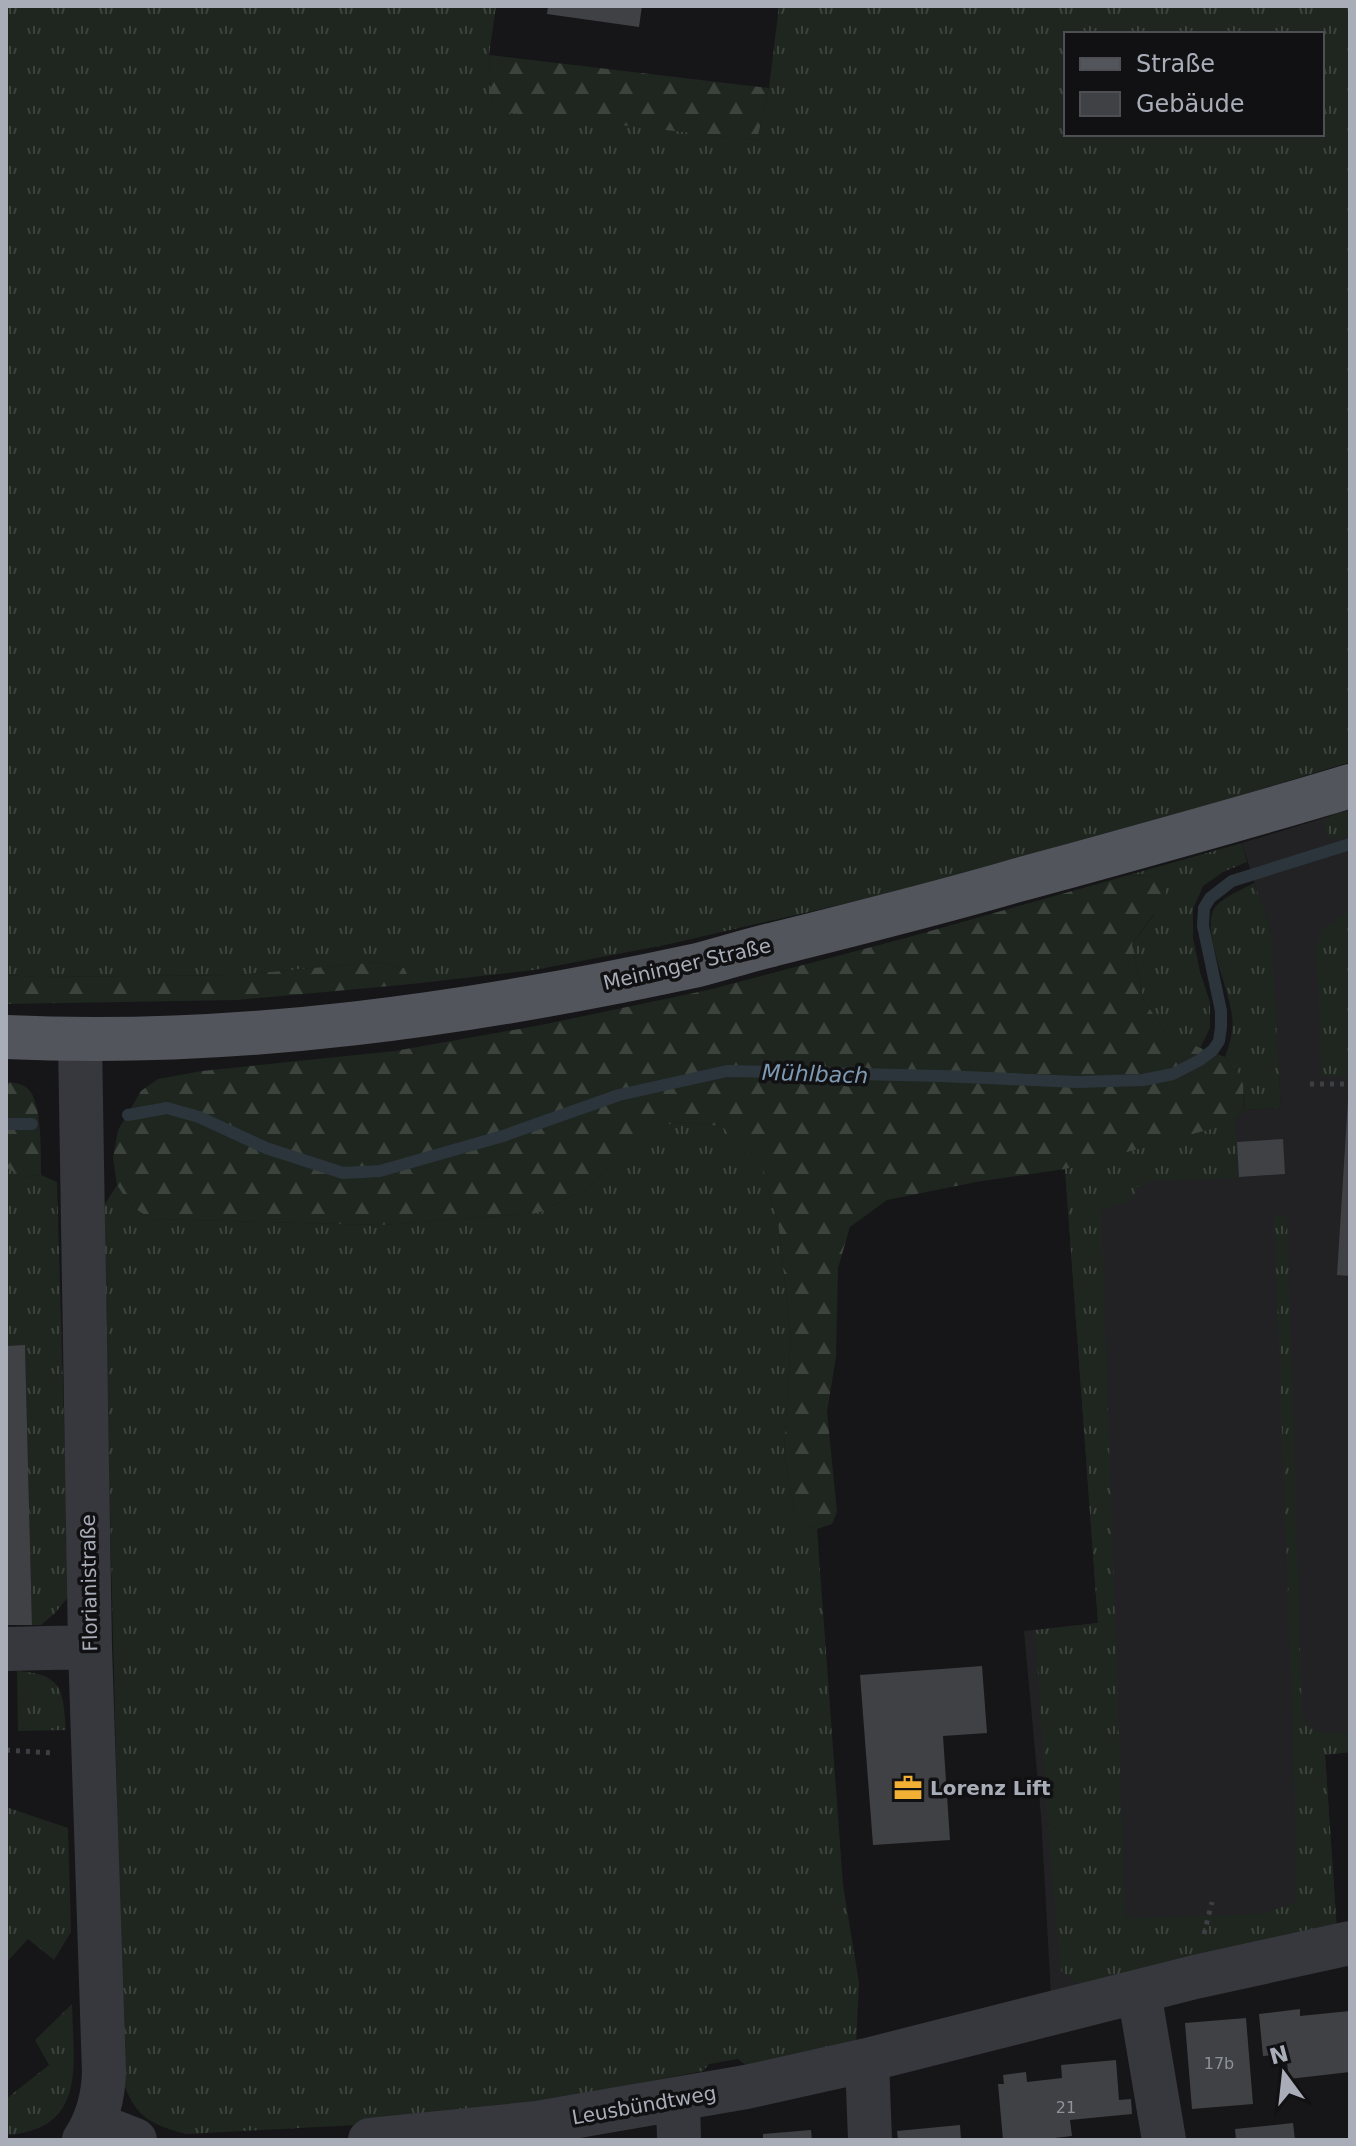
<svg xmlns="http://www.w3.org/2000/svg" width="1356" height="2146" viewBox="0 0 1356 2146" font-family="'DejaVu Sans',sans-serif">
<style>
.built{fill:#222225}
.grass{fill:url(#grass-tufts);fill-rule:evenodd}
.forest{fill:url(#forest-firs)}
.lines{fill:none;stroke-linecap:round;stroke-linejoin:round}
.stream{stroke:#2c353c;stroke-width:12}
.building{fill:#404145}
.path{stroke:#3d3f44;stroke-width:5;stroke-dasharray:4 6;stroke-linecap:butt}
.minor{stroke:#37383d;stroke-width:44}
.major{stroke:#53555c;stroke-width:44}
.labels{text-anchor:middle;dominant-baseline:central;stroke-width:7;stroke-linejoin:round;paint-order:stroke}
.number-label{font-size:16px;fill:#8e929b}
.street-label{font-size:20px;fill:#a8adb8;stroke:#111113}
.poi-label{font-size:20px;font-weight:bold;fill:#a8adb8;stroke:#111113;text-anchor:start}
.water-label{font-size:22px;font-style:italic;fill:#7f9bb3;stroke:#111113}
</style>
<defs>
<pattern id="grass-tufts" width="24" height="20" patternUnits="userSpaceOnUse" patternTransform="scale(2)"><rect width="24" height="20" fill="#1e261f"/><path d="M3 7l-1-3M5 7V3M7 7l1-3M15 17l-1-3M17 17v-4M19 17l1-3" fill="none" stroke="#3c433d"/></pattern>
<pattern id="forest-firs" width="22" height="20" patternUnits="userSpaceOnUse" patternTransform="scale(2)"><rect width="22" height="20" fill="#1e261f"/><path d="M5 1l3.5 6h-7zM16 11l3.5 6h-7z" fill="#3c433d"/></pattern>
</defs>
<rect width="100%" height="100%" fill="#161618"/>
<path class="built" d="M1350 810V1752L1325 1755 1338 1946 1052 2014 1041 1816 1024 1631 1098 1623 1065 1169 1235 1120 1244 1110 1281 1108 1270 926 1260 901 1242 843Z"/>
<path class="grass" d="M6 6H496L489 55 492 110 757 140 769 88 779 6H1350V762L1157 821 900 891 665 945 534 970 412 984 404 968 377 962 238 975 39 977 6 975ZM1066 34H1322V134H1066Z
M1350 810V836L1336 840 1329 838 1324 824C1329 813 1339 813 1350 810Z
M1242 843 1247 862 1223 872 1203 886 1193 909V938L1200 972 1210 1002V1028L1200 1048 1168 1036 1143 999 1132 944 1153 916 1151 876 1129 875Z
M1254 883 1270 926 1272 945 1281 1108 1244 1110C1246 1089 1240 1072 1225 1057 1230 1043 1234 1030 1232 1015 1229 989 1203 933 1213 911 1219 898 1242 890 1254 883Z
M1350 909V1077H1322L1316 944 1323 929Z
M1235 1120 1239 1178 1151 1181 1137 1187 1133 1199 1101 1210 1125 1918 1264 1914 1297 1901 1293 1731 1274 1214 1285 1215 1287 1217 1302 1716C1311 1738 1330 1733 1350 1732V1752L1325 1755 1337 1930 1085 1984 1075 1982 1061 1971 1051 1862 1035 1630 1098 1623 1065 1169 1218 1127Z
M676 1122 722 1126 761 1165 778 1222 791 1337 784 1453 794 1509 804 1524 817 1529 843 1885 859 1983 856 2044 747 2066 738 2059 709 2064 703 2071 542 2102 355 2125 186 2134C153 2125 136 2118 124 2084L104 1269 105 1204 117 1185 131 1206 151 1219 381 1225 538 1213 588 1188 644 1132Z
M6 1167 22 1178 41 1175 57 1182 69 1596 55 1613 41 1625H32L25 1346H6Z
M17 1671C63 1674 63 1690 66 1730L18 1731Z
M6 1807 68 1828 71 1932 54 1960 28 1939 6 1963Z
M72 2004C73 2064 88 2130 6 2135V2099L49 2065 35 2040Z"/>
<path class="forest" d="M489 55 769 88 757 140 492 111Z
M1129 875 1151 876 1166 883V897L1132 944 1143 999 1168 1036 1225 1057 1236 1068 1243 1083 1244 1110 1235 1120 1218 1127 1065 1169 976 1182 887 1200 850 1227 838 1268 836 1357 827 1412 837 1512 832 1524 817 1529 804 1524 794 1509 784 1453 791 1337 778 1222 761 1165 722 1126 676 1122 645 1132 588 1188 538 1213 381 1225 151 1219 131 1206 117 1185 113 1158 118 1130 130 1110 141 1091 158 1079 202 1071 395 1051 541 1025 708 990 902 939Z
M377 962 404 968 412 984 237 1000 6 1004V975L39 977 238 975Z
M6 1082C15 1083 23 1083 30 1091 42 1107 41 1155 41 1175L22 1178 6 1167Z"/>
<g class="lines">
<path class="stream" d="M128 1115 167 1108 199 1117 266 1148 343 1173 380 1171 503 1136 619 1095 727 1071 942 1076 1077 1082 1143 1080 1173 1074 1200 1060 1213 1050 1219 1041 1221 1027V1011L1203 926 1204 908 1210 898 1232 881 1350 844
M6 1124H32"/>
</g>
<path class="building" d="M548 6H642L639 27 547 14Z
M1348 1100H1350V1276L1337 1275Z
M1283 1139 1285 1174 1239 1177 1237 1142Z
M25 1345 32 1625H6V1346Z
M982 1666 987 1733 943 1736 950 1840 873 1845 860 1675Z
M1300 2009V2016L1350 2011V2072L1289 2079 1286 2054 1263 2056 1259 2014Z
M1246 2018 1253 2104 1192 2109 1185 2023Z
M1116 2060 1119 2100 1131 2099 1132 2114 1070 2120 1072 2136 1037 2140H1003L998 2084H1004L1003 2075 1026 2072 1027 2082 1062 2078 1061 2065Z
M1293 2123 1295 2140H1236L1235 2129Z
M960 2125 961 2140H898L897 2131Z
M811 2130 812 2140H763V2134Z"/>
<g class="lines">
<path class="path" d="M1310 1084H1350
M6 1750 53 1753
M1204 1934 1212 1902"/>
<path class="minor" d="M80 1041 90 1647 104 2073C103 2098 98 2119 84 2140
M6 1649 90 1647
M1139 1992 1164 2140
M867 2060 870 2140
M678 2099 679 2140
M94 2124 135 2140
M370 2140 537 2123 746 2087 867 2060 1195 1977 1350 1943"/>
<path class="major" d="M6 1037C238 1048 471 1014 698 965 722 959 746 951 771 945 851 925 932 905 1011 882 1124 851 1238 820 1350 786"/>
</g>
<defs>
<symbol id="office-bare" viewBox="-9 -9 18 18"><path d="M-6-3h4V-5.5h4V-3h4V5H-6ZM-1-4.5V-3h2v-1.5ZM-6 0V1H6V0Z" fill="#f2b134" stroke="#111113" stroke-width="2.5" paint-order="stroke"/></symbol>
</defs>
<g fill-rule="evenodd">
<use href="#office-bare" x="888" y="1768" width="40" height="40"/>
</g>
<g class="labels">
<g class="number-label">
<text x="1219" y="2063">17b</text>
<text x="1066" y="2107">21</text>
</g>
<g class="street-label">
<text transform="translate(687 964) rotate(-13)">Meininger Straße</text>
<text transform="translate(89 1583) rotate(-91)">Florianistraße</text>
<text transform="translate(644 2105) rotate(-10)">Leusbündtweg</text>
</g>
<g class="poi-label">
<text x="930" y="1788">Lorenz Lift</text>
</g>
<g class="water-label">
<text transform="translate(815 1074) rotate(2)">Mühlbach</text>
</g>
</g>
<rect width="1356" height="2146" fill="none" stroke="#a8adb8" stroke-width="16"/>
<rect x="1064" y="32" width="260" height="104" fill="#111113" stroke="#4d4f55" stroke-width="2"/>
<rect x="1080" y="58" width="40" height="12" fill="#53555c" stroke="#4d4f55" stroke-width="2"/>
<text x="1136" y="72" font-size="24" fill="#a8adb8">Straße</text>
<rect x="1080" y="92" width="40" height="24" fill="#404145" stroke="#4d4f55" stroke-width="2"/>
<text x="1136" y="112" font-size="24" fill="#a8adb8">Gebäude</text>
<g transform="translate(1284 2074) rotate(345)" stroke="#111113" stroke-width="6" paint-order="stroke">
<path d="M0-6L14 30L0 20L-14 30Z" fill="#a8adb8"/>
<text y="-12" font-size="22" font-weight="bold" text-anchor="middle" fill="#a8adb8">N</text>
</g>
</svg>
